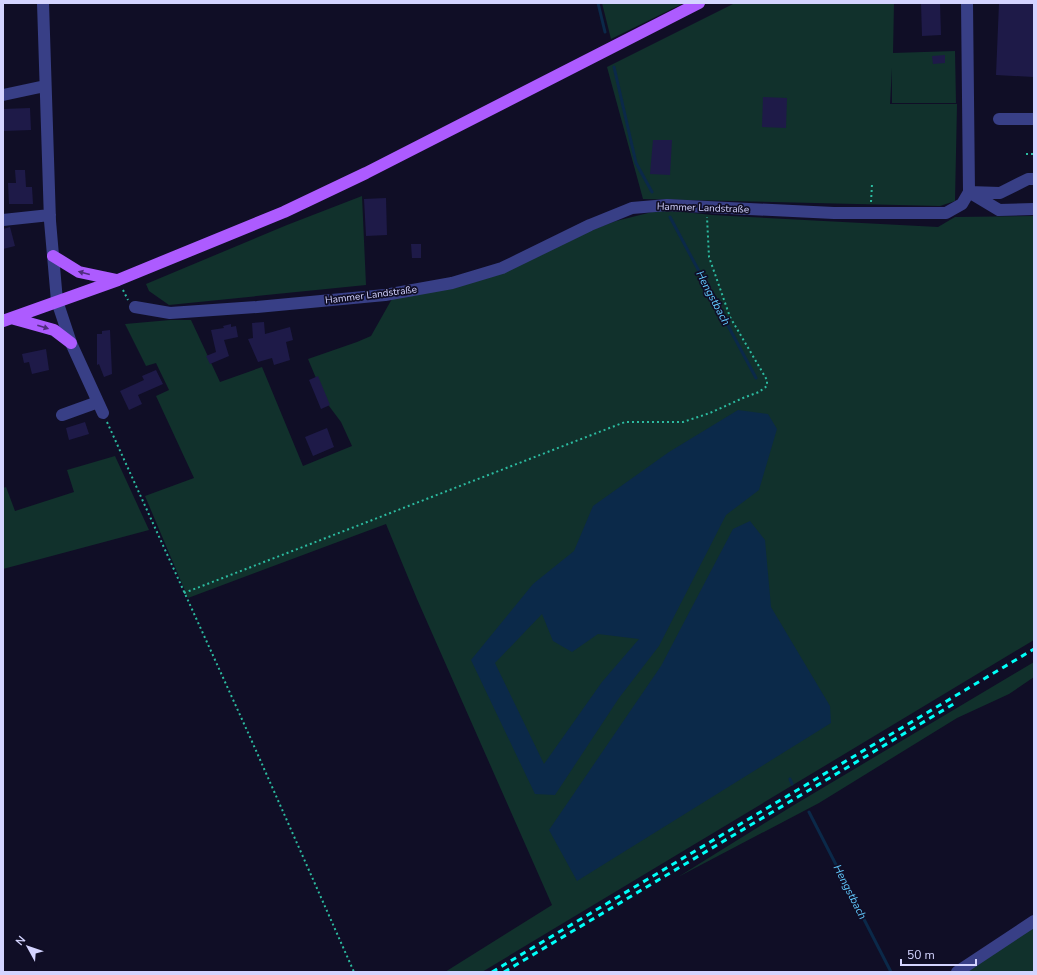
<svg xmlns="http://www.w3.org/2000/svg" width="1037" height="975" viewBox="0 0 1037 975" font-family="'Nunito Sans',sans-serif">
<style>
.green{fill:#11312c}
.water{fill:#0b2949;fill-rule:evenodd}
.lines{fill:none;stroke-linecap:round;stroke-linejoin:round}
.stream{stroke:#0b2949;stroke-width:3}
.building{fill:#1e1a48}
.path{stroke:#2cbba0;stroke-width:2;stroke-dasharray:2 3;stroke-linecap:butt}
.minor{stroke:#383f86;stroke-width:12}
.major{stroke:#ad5bff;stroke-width:12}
.rail{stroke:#00fff9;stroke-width:3;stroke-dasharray:6 5;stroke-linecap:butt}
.oneway{fill:#4f2d7d}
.labels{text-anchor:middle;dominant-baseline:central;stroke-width:3.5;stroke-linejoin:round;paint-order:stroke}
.street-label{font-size:10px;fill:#d4d4ff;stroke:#100e26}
.water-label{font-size:11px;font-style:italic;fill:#62caff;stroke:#100e26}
</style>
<rect width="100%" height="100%" fill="#100e26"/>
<path class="green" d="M602 3H684L611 39Z
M735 3H894L893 53 955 51 956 103H892V68L890 104H957L955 201 940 206 643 199 607 67Z
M362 196 366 285 169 305 149 291 146 284 287 225Z
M656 211H675L712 215 938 227 955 217 1034 216V640L482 972H445L552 905 417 599 386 524 188 598 145 496 194 478 156 396 169 390 156 363 146 366 125 324 170 320H191L220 382 262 367 303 466 352 446 341 422 326 402 308 359 357 342 371 336 393 297 422 293 616 221Z
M115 456 149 530 3 569V488L6 487 15 511 74 492 67 470Z
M1034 662V677L1009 694 957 718 819 803 678 877 794 805Z
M1034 924V972H960Z"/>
<path class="water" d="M738 410 768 414 777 429 759 490 726 515 659 646 619 698 555 795 535 794 471 660 533 584 574 551 593 506 669 452ZM542 614 553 641 572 652 598 634 639 639 602 682 544 764 495 663Z
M750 521 765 540 771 607 830 706 831 723 577 881 549 830 661 666 733 529Z"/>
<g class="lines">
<path class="stream" d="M598 3 605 32
M614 67 636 163 652 192
M670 217 756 378
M790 779 792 784
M809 812 891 972"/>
</g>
<path class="building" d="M921 3H940L941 35 922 36Z
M999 3H1034V77L996 75Z
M945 55V63L933 64 932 56Z
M763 97 787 98 786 128 762 127Z
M30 108 31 130 3 131V109Z
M653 140H672L670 175 650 174Z
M15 170H25L26 187H32L33 204H9L8 183H16Z
M386 198 387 235 366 236 364 199Z
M10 227 15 246 3 249V229Z
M411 244H421V258H412Z
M264 322 265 334 290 327 293 340 286 342 290 360 274 365 272 358 258 362 248 339 253 338 252 323Z
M231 324V327L236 326 238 337 224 340 229 356 210 364 206 356 216 352 211 330 224 328 223 326Z
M110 330 112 374 104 377 99 364 97 365V334H102V331Z
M46 349 49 370 32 374 29 362 24 363 22 354Z
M156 370 163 384 138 395 142 404 129 410 120 391 144 380 142 376Z
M318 376 330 405 321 409 309 380Z
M85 422 89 434 69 440 66 428Z
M327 428 334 447 313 456 305 437Z"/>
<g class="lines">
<path class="path" d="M1026 154H1034
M871 202 872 184
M123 290 128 300
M107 422 250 737 354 972
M184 593 625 422H683L710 413 743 398 759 392 767 386V380L730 317 709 257 707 217"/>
<path class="minor" d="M43 3 50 221 57 301 71 343 103 413
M3 95 45 86
M999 119H1034
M1034 179H1028L1000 193 969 192 999 210 1034 209
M3 220 50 215
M135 307 170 313 257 307 385 295 452 283 502 268 590 225 632 208 667 205 834 213H946L962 204 969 192 967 3
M62 415 98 402
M957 972 1034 921"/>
<path class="major" d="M53 256 79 272 117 280
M11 318 54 330 71 343
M3 321 118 280 284 212 366 173 699 3"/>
<path class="rail" d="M492 972 1034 649
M504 972 957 702"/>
</g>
<defs><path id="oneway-solid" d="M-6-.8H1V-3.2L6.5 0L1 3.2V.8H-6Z"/></defs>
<g class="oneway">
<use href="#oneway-solid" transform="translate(84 273) rotate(-165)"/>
<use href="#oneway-solid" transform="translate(43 327) rotate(18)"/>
</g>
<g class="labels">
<g class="street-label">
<text transform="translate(703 208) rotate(2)">Hammer Landstraße</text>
<text transform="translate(371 295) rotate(-7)">Hammer Landstraße</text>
</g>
<g class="water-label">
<text transform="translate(713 298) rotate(62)">Hengstbach</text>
<text transform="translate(850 892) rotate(63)">Hengstbach</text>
</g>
</g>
<rect width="1037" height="975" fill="none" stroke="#d4d4ff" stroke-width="8"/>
<g transform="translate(28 947) rotate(310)" stroke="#100e26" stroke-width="3" paint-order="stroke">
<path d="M0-3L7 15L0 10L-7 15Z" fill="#d4d4ff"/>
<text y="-6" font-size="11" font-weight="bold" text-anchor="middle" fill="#d4d4ff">N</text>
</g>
<path d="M901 959v6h75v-6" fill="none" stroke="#d4d4ff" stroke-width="2"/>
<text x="907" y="959" font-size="12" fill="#d4d4ff" stroke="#100e26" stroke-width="3" paint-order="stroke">50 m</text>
</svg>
